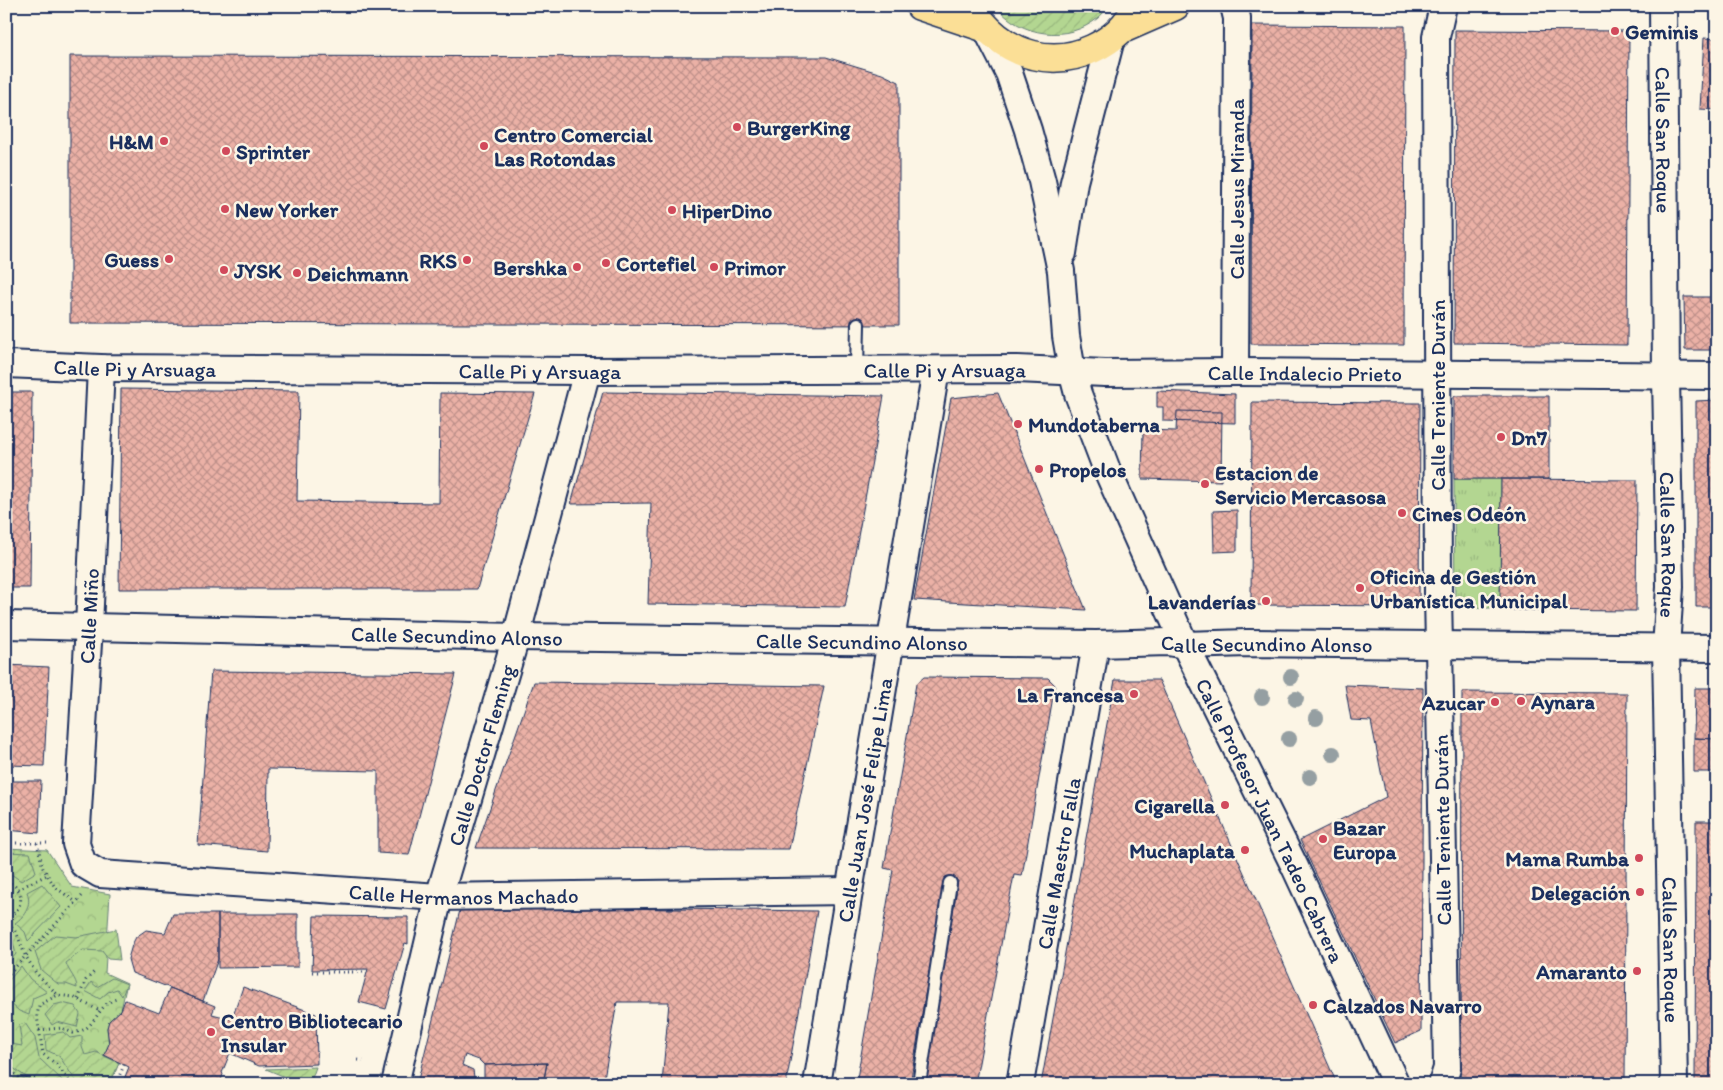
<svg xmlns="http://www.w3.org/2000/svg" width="1723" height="1090" viewBox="0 0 1723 1090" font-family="Itim,sans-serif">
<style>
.grass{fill:url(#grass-tufts);stroke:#678278}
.park{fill:url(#park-crowns);stroke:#678278}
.garden{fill:url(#garden-furrows);stroke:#678278}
.building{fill:url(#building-cross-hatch);stroke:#1b2f5e}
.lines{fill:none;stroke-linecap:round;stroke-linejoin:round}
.lane-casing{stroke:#1b2f5e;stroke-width:16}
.street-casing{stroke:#1b2f5e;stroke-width:30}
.primary-casing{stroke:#1b2f5e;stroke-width:31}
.path{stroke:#1b2f5e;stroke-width:3;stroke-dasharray:1 4;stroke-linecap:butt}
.lane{stroke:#fcf5e5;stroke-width:12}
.street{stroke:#fcf5e5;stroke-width:26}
.primary{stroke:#fbdf96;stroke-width:28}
.tree{fill:#959fa2}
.poi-dot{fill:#d1495b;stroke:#fcf5e5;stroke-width:2}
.labels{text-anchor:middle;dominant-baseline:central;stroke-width:5;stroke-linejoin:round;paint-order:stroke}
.poi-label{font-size:21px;font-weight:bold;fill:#1b2f5e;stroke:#fcf5e5;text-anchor:start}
.street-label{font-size:21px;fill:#1b2f5e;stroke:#fcf5e5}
</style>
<defs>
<pattern id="grass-tufts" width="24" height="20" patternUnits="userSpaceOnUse" patternTransform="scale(1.25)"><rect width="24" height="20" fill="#b3d691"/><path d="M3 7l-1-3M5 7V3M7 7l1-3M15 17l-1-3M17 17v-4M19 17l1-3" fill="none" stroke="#99b87f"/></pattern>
<pattern id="park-crowns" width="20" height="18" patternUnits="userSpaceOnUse" patternTransform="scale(1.25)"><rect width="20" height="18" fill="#b3d691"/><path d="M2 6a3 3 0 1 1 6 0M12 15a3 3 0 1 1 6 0" fill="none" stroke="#99b87f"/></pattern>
<pattern id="garden-furrows" width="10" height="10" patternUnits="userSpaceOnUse" patternTransform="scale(1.25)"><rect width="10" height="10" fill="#b3d691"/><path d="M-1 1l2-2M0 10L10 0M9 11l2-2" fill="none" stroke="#99b87f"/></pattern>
<pattern id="building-cross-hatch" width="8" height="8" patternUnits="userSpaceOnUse" patternTransform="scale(1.25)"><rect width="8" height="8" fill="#ebb1a6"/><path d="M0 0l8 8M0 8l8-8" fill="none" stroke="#be908a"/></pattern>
</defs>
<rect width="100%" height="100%" fill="#fcf5e5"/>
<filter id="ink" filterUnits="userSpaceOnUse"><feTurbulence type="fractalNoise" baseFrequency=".02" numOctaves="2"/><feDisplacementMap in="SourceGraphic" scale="10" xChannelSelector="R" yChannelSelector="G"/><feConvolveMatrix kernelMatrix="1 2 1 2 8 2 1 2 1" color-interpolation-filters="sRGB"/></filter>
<g filter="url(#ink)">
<path class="grass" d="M1454 479H1501L1502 608H1455Z"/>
<path class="park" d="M6 848 47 850 72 887 110 894 105 973 127 983 121 1010 109 1021 107 1028 109 1044 104 1055 119 1063 110 1084H18L6 1075Z"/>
<path class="garden" d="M996 6H1109C1105 10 1102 15 1098 18 1068 43 1020 37 996 6Z
M6 852 30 853 36 872 21 881 14 876 6 873Z
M42 884 61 907 28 941 25 932 15 923C25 916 32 905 27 892Z
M116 929 120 960 108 959 102 951 83 950 66 963C69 973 77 979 77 988L66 984H58L41 970 35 952 55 935 76 937Z
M6 932 12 938 16 954 6 966Z
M21 966 30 979 47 992 33 998 29 1015 19 1011 9 1002 6 1003V984Z
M112 978 127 984 122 996 117 989 108 992 100 999 85 991 91 982 97 987Z
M62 1003 75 1006 80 1014 77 1027 57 1022 52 1025 45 1015 54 1005Z
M25 1023 35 1038 39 1058 66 1084H36L6 1063V1043L22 1046 19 1025Z
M63 1032 70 1038 82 1036V1047L85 1055 96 1052 119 1063 110 1084H78L59 1056 46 1050 45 1035Z
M316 1067 310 1084H302L266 1069Z"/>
<path class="building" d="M1252 25 1405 26 1404 345 1251 344Z
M1455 30 1629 31 1627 345 1454 343Z
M1704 38 1717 39V110L1700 109Z
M70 56 826 57 882 74 899 82V325L70 323Z
M1684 297H1717V350H1685Z
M121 389 299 391 297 501 439 503 440 393 535 394 477 589H119Z
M1157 391 1235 394V423L1163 421V407H1157Z
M6 392H32L30 588H6Z
M603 392 884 396 845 607 648 604 651 503 571 504Z
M998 393 1086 610 914 600 951 398Z
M1454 396H1549V479H1454Z
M1717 400V607H1696V401Z
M1252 402 1420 403 1419 606 1251 605Z
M1177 411 1222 412 1221 481 1142 479 1143 430 1176 431Z
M1501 479 1637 480 1636 611 1500 610Z
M1237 510V551L1214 552 1213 511Z
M6 665 49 667 44 766 6 765Z
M211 671 456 674 409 855 378 853V771L268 769 267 851 198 845Z
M924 677 1048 678 1055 685 1022 876 1014 875 975 1084H925L958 881 945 879 910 1084H856L893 870 884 868 916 684Z
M1115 680H1159L1337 1084H1041Z
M534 682 824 686 789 849 476 848Z
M1345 685 1423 688 1421 1031 1395 1043 1300 840 1386 797 1371 721 1351 720Z
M1695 688H1717V739L1694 738Z
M1462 692 1627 693 1625 1084H1461Z
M1694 738 1717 739V772H1694Z
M6 781H41L39 833 6 830Z
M1696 821H1717V1084H1695Z
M461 906 817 911 786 1084H662L669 1002H617L603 1084H543L547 1063 484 1065 479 1060 465 1055 462 1065 473 1070 475 1084H417Z
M173 914H218V959L203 1001 132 973 128 959 132 945 136 937 146 930 165 933Z
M218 914H298V967L218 968Z
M314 916 408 917V944L405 943 386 1009 359 1002 368 969 312 970Z
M243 987 316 1014 317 1064 259 1066 230 1053 222 1073 223 1074 220 1084H122L129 1067 104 1055 109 1044 107 1028 109 1021 121 1010 125 1000 159 1013 170 988 215 1006 212 1014 232 1019Z
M547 1063 543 1084H475V1081L484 1080V1065Z"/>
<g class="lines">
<defs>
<path id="lane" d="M857 370 858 324
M919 1084 950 883"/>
<g id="street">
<path d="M1234 6 1237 18 1235 372"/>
<path id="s1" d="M1663 6 1666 377 1670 587 1666 648 1674 1084"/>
<path id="s2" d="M986 28 1009 73 1028 130 1042 181 1061 271 1066 336 1072 371 1078 394 1107 470 1185 645 1294 865 1396 1084"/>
<path d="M1063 253 1074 182 1111 39"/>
<path id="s3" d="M6 364 101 368 587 371 1017 369 1105 373 1235 372 1717 376"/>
<path id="s4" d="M101 368 89 626 76 844 83 864 100 874 439 897 849 891"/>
<path id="s5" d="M6 625 516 637 1096 644 1168 642 1185 645 1247 643 1717 648"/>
<path id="s6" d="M395 1084 439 897 516 637 587 371"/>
<path id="s7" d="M817 1084 936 370"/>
<path id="s8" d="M1020 1084 1096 644"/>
<path d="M1442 1084 1447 1068 1438 594 1436 37 1443 6"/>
</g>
<path id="primary" d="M920 6 986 28
M971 6C983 29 1007 49 1033 55 1073 65 1119 44 1137 6
M1120 30 1175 6"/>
</defs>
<use href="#lane" class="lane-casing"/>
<use href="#street" class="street-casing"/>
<use href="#primary" class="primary-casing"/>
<path class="path" d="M6 843H48
M37 843 43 868 55 887 76 902
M6 881C27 889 24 910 6 919
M18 889 47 875
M6 919 17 934 25 955 36 973 58 995
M312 972H364L365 969
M6 977 83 895
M78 999 86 980 95 971
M39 1030 62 1028 73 1033C77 1032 81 1031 85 1029 97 1021 101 1002 117 999
M358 1060 363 1061
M6 1068 28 1084
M72 1084 56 1064 43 1054 37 1016 39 1005 58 995 73 997 100 1011
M116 1084 124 1065"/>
<use href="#lane" class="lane"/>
<use href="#street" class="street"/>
<use href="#primary" class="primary"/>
</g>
<g class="tree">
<circle cx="1291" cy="677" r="8"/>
<circle cx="1262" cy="697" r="8"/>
<circle cx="1296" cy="699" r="8"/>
<circle cx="1316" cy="718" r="8"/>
<circle cx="1289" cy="739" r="8"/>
<circle cx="1333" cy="754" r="8"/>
<circle cx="1310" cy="777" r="8"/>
</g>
</g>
<g class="poi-dot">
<circle cx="1615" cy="31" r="5"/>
<circle cx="737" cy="127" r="5"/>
<circle cx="164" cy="141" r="5"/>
<circle cx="484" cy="146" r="5"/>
<circle cx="226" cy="151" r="5"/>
<circle cx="225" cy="209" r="5"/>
<circle cx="672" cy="210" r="5"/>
<circle cx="169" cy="259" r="5"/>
<circle cx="467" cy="260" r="5"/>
<circle cx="606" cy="263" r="5"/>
<circle cx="577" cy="267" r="5"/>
<circle cx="714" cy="267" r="5"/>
<circle cx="224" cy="270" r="5"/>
<circle cx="297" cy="273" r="5"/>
<circle cx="1018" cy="424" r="5"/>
<circle cx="1501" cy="437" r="5"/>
<circle cx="1039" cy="469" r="5"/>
<circle cx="1205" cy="484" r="5"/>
<circle cx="1402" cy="513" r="5"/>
<circle cx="1360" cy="588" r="5"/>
<circle cx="1266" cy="601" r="5"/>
<circle cx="1134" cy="694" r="5"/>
<circle cx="1521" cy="701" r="5"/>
<circle cx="1495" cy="702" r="5"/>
<circle cx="1225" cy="805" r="5"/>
<circle cx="1323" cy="839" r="5"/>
<circle cx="1245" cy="850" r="5"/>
<circle cx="1639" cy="858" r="5"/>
<circle cx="1640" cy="892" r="5"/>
<circle cx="1637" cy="971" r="5"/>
<circle cx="1313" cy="1005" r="5"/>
<circle cx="211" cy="1032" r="5"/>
</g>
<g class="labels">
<g class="poi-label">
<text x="1625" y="31">Geminis</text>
<text x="747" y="127">BurgerKing</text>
<text x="494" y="134">Centro Comercial<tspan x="494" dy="24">Las Rotondas</tspan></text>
<text x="154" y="141" text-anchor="end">H&amp;M</text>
<text x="236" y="151">Sprinter</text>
<text x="235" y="209">New Yorker</text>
<text x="682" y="210">HiperDino</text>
<text x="159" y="259" text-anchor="end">Guess</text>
<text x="457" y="260" text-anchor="end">RKS</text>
<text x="616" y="263">Cortefiel</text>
<text x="567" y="267" text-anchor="end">Bershka</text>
<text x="724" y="267">Primor</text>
<text x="234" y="270">JYSK</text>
<text x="307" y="273">Deichmann</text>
<text x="1028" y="424">Mundotaberna</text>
<text x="1511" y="437">Dn7</text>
<text x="1049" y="469">Propelos</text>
<text x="1215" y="472">Estacion de<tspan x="1215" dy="24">Servicio Mercasosa</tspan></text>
<text x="1412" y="513">Cines Odeón</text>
<text x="1370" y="576">Oficina de Gestión<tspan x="1370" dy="24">Urbanística Municipal</tspan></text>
<text x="1256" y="601" text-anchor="end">Lavanderías</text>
<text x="1124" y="694" text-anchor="end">La Francesa</text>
<text x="1531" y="701">Aynara</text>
<text x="1485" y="702" text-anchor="end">Azucar</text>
<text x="1215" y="805" text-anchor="end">Cigarella</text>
<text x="1333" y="827">Bazar<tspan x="1333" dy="24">Europa</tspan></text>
<text x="1235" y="850" text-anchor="end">Muchaplata</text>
<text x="1629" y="858" text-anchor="end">Mama Rumba</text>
<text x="1630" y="892" text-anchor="end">Delegación</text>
<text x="1627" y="971" text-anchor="end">Amaranto</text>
<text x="1323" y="1005">Calzados Navarro</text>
<text x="221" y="1020">Centro Bibliotecario<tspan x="221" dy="24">Insular</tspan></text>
</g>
<g class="street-label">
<text stroke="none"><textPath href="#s1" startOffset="134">Calle San Roque</textPath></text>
<text transform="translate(1236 189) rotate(-90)">Calle Jesus Miranda</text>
<text stroke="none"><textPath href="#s3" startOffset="129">Calle Pi y Arsuaga</textPath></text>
<text stroke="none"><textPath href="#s3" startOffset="939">Calle Pi y Arsuaga</textPath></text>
<text stroke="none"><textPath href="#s3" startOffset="534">Calle Pi y Arsuaga</textPath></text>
<text stroke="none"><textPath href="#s3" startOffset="1299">Calle Indalecio Prieto</textPath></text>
<text transform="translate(1437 395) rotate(-90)">Calle Teniente Durán</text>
<text stroke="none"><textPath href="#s1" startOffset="539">Calle San Roque</textPath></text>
<text transform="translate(89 616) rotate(-87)">Calle Miño</text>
<text stroke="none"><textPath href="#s5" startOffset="451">Calle Secundino Alonso</textPath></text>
<text stroke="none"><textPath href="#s5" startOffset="856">Calle Secundino Alonso</textPath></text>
<text stroke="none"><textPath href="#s5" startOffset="1261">Calle Secundino Alonso</textPath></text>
<text stroke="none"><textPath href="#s6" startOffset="340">Calle Doctor Fleming</textPath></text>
<text stroke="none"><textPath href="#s7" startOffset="288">Calle Juan José Felipe Lima</textPath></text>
<text stroke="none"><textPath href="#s2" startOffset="848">Calle Profesor Juan Tadeo Cabrera</textPath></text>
<text transform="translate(1442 830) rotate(-91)">Calle Teniente Durán</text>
<text stroke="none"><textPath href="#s8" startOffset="224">Calle Maestro Falla</textPath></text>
<text stroke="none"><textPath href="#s4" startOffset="882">Calle Hermanos Machado</textPath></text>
<text stroke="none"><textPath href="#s1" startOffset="944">Calle San Roque</textPath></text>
</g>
</g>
<rect width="1723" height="1090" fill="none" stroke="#fcf5e5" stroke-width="25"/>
<rect x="12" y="12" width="1698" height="1065" fill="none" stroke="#1b2f5e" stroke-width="2" filter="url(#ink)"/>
</svg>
